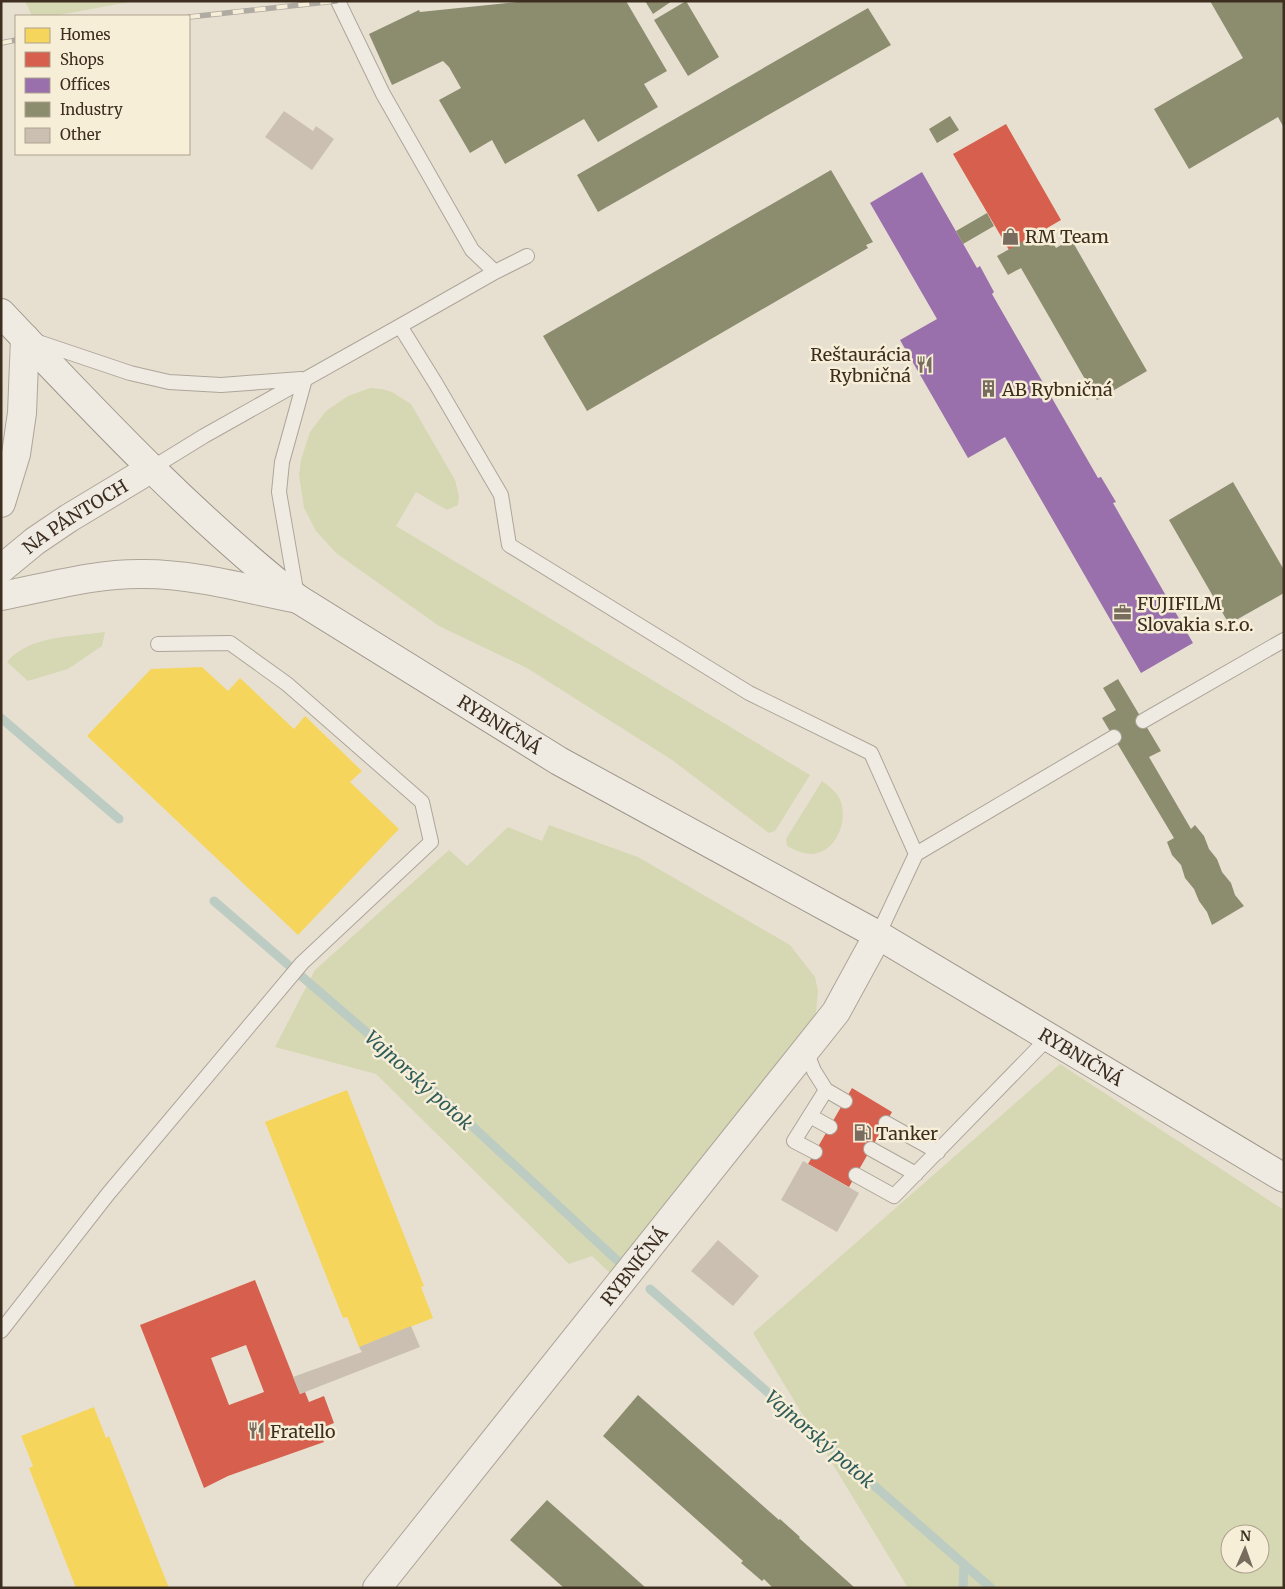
<svg xmlns="http://www.w3.org/2000/svg" width="1285" height="1589" viewBox="0 0 1285 1589" font-family="Merriweather,serif">
<style>
.green{fill:#d6d7b3;fill-rule:evenodd}
.homes{fill:#f6d55c}
.shops{fill:#d6604d;fill-rule:evenodd}
.offices{fill:#9970ab}
.industry{fill:#8c8c6e}
.lines{fill:none;stroke-linecap:round;stroke-linejoin:round}
.stream{stroke:#bcccc2;stroke-width:9}
.building{fill:#cbbfb2}
.service-casing{stroke:#ada599;stroke-width:16}
.minor-casing{stroke:#ada599;stroke-width:30}
.secondary-casing{stroke:#9c958a;stroke-width:30}
.service{stroke:#efebe3;stroke-width:14}
.minor{stroke:#efebe3;stroke-width:28}
.secondary{stroke:#efebe3;stroke-width:28}
.rail-casing{stroke:#afaaa2;stroke-width:5.5}
.rail{stroke:#f7eed8;stroke-width:4;stroke-dasharray:11;stroke-linecap:butt}
.labels{text-anchor:middle;dominant-baseline:central;stroke-width:5;stroke-linejoin:round;paint-order:stroke}
.poi-label{font-size:18px;fill:#3d2e20;stroke:#f7eed8;text-anchor:start}
.street-label{font-size:18px;fill:#3d2e20;stroke:#f7eed8}
.water-label{font-size:19px;font-style:italic;fill:#2f5d5a;stroke:#f7eed8}
</style>
<rect width="100%" height="100%" fill="#e7e0d1"/>
<path class="green" d="M25 1H135L53 16H32Z
M370 388 382 389 392 392 411 404 455 480 459 496 458 505 447 510 416 492 396 526 810 775 775 831 769 833 672 760 527 668 439 626 336 553 316 531 304 508 299 475 301 460 310 432 326 411 348 396Z
M105 632 102 646 68 669 28 681 7 662C29 635 73 637 105 632Z
M822 781C829 786 837 792 840 800 849 820 836 853 812 854 802 854 795 850 787 846L786 839Z
M549 825 638 857 790 945 815 977 818 991 816 1013 805 1030 615 1278 592 1256 569 1264 376 1074 275 1047 315 970 449 850 467 866 508 827 542 841Z
M1060 1064 1284 1210V1588H908L753 1333ZM1230 1534H1260V1564H1230Z"/>
<path class="homes" d="M202 667 228 691 240 678 294 729 305 716 362 771 350 782 399 829 298 935 87 736 151 669Z
M347 1090 424 1286 421 1287 433 1318 359 1347 347 1317 343 1318 265 1122Z
M94 1407 106 1438 109 1436 169 1588H76L29 1468 33 1466 21 1436Z"/>
<path class="shops" d="M1006 124 1061 220 1009 250 953 154Z
M852 1088 892 1112 849 1187 808 1164Z
M255 1280 300 1394 305 1392 309 1402 324 1396 334 1423 319 1429 324 1442 228 1476 204 1488 140 1325ZM246 1345 264 1392 229 1405 211 1358Z"/>
<path class="offices" d="M922 172 977 268 980 266 994 292 992 294 1098 478 1101 477 1116 502 1113 503 1193 643 1141 673 1005 437 968 458 900 340 937 319 870 203Z"/>
<path class="industry" d="M527 1H626L667 71 644 84 658 107 598 142 584 119 505 164 492 140 470 153 439 100 461 88 449 67 443 61 392 85 369 34 419 10 420 12Z
M645 1H672L653 14Z
M686 1 719 57 688 76 654 20Z
M1210 1H1284V128L1278 117 1189 169 1154 109 1243 58Z
M868 8 891 45 598 212 577 175Z
M950 116 959 130 937 143 929 129Z
M831 170 873 242 866 245 868 248 587 411 543 336Z
M987 213 994 226 963 244 956 231Z
M1045 229 1056 248 1071 239 1147 371 1097 400 1021 268 1008 275 997 256Z
M1233 482 1284 570V593L1229 624 1169 520Z
M1118 679 1161 751 1149 757 1191 829 1195 825 1204 836 1209 849 1217 859 1222 872 1231 883 1235 895 1244 906 1212 925 1207 912 1199 901 1194 889 1185 878 1181 865 1172 855 1167 842 1174 838 1102 718 1116 710 1103 688Z
M638 1395 779 1520 780 1519 800 1537 799 1538 855 1588H773L764 1579 762 1581 741 1563 743 1561 603 1436Z
M547 1500 646 1588H564L510 1540Z"/>
<g class="lines">
<path class="stream" d="M1 718 119 819
M214 901 429 1086 620 1263
M650 1289 991 1588
M963 1588 964 1564"/>
</g>
<path class="building" d="M284 111 313 131 316 126 334 139 312 170 265 137Z
M803 1161 859 1193 837 1232 781 1200Z
M718 1240 759 1276 733 1306 691 1271Z
M411 1326 420 1347 300 1394 293 1377 362 1352 359 1347Z"/>
<g class="lines">
<defs>
<path id="service" d="M338 1 383 94 472 250 495 272
M400 326 495 272 527 256
M35 341 130 373 169 382 221 385 301 379
M152 468 204 436 400 326 436 384 501 495 509 545 749 693 871 753 916 854 878 935
M297 596 279 492 282 462 305 379
M1143 721 1284 640
M916 854 1114 737
M806 1051 814 1071 826 1090 845 1101
M810 1116 830 1127
M886 1123 938 1152
M871 1149 916 1174
M815 1152 794 1141 826 1090
M856 1175 894 1196 1049 1037
M1 1331 108 1194 302 963 431 842 422 802 287 684 230 643 158 644"/>
<g id="minor">
<path d="M1 503 16 454 22 413 25 338"/>
<path id="s1" d="M1 569 35 541 69 518 152 468"/>
<path d="M1 596C48 587 96 573 144 574 195 574 247 589 298 599"/>
<path id="s2" d="M377 1588 836 1012 878 935"/>
</g>
<g id="secondary">
<path id="s3" d="M1 313C95 412 190 514 298 599L559 761 878 935 1284 1178"/>
</g>
</defs>
<use href="#service" class="service-casing"/>
<use href="#minor" class="minor-casing"/>
<use href="#secondary" class="secondary-casing"/>
<use href="#service" class="service"/>
<use href="#minor" class="minor"/>
<use href="#secondary" class="secondary"/>
<defs>
<path id="rail" d="M189 17 336 1
M1 43 16 40"/>
</defs>
<use href="#rail" class="rail-casing"/>
<use href="#rail" class="rail"/>
</g>
<defs>
<symbol id="shop-bare" viewBox="-9 -9 18 18"><path d="M-5-2.5h2.3a2.7 3.5 0 0 1 5.4 0H5L5.5 6h-11ZM-1.5-2.5h3a1.5 2.3 0 0 0-3 0Z" fill="#786c5e" stroke="#f7eed8" stroke-width="2.5" paint-order="stroke"/></symbol>
<symbol id="restaurant-bare" viewBox="-9 -9 18 18"><path d="M-5-6h1v4h1v-4h1v4h1v-4h1v5L-1.5 .5V6h-2V.5L-5-1ZM5-6V6H3V1.5H1.5Q1.5-4 5-6Z" fill="#786c5e" stroke="#f7eed8" stroke-width="2.5" paint-order="stroke"/></symbol>
<symbol id="building-bare" viewBox="-9 -9 18 18"><path d="M-4-6H4V6H1V3H-1V6H-4ZM-2.5-4.3h1.7v1.8h-1.7ZM.8-4.3h1.7v1.8H.8ZM-2.5-1h1.7V.8h-1.7ZM.8-1h1.7V.8H.8Z" fill="#786c5e" stroke="#f7eed8" stroke-width="2.5" paint-order="stroke"/></symbol>
<symbol id="office-bare" viewBox="-9 -9 18 18"><path d="M-6-3h4V-5.5h4V-3h4V5H-6ZM-1-4.5V-3h2v-1.5ZM-6 0V1H6V0Z" fill="#786c5e" stroke="#f7eed8" stroke-width="2.5" paint-order="stroke"/></symbol>
<symbol id="fuel-bare" viewBox="-9 -9 18 18"><path d="M-5.5-6h7V0h2V4h1.3V-2.5L3-4.5l.8-.8L6-3V5H2.5V1h-1V6h-7ZM-4.2-4.7v3.2H.2V-4.7Z" fill="#786c5e" stroke="#f7eed8" stroke-width="2.5" paint-order="stroke"/></symbol>
</defs>
<g fill-rule="evenodd">
<use href="#shop-bare" x="998" y="224" width="25" height="25"/>
<use href="#restaurant-bare" x="912" y="352" width="25" height="25"/>
<use href="#building-bare" x="976" y="376" width="25" height="25"/>
<use href="#office-bare" x="1110" y="600" width="25" height="25"/>
<use href="#fuel-bare" x="850" y="1120" width="25" height="25"/>
<use href="#restaurant-bare" x="244" y="1418" width="25" height="25"/>
</g>
<g class="labels">
<g class="poi-label">
<text x="1025" y="236">RM Team</text>
<text x="911" y="354" text-anchor="end">Reštaurácia<tspan x="911" dy="21">Rybničná</tspan></text>
<text x="1002" y="389">AB Rybničná</text>
<text x="1137" y="603">FUJIFILM<tspan x="1137" dy="21">Slovakia s.r.o.</tspan></text>
<text x="876" y="1133">Tanker</text>
<text x="270" y="1431">Fratello</text>
</g>
<g class="street-label">
<text stroke="none"><textPath href="#s1" startOffset="91">NA PÁNTOCH</textPath></text>
<text stroke="none"><textPath href="#s3" startOffset="650">RYBNIČNÁ</textPath></text>
<text stroke="none"><textPath href="#s3" startOffset="1320">RYBNIČNÁ</textPath></text>
<text stroke="none"><textPath href="#s2" startOffset="412">RYBNIČNÁ</textPath></text>
</g>
<g class="water-label">
<text transform="translate(419 1080) rotate(42)">Vajnorský potok</text>
<text transform="translate(820 1439) rotate(41)">Vajnorský potok</text>
</g>
</g>
<rect width="1285" height="1589" fill="none" stroke="#3d2e20" stroke-width="5"/>
<rect x="15" y="15" width="175" height="140" fill="#f7eed8" stroke="#ada18e"/>
<rect x="25" y="28" width="25" height="15" fill="#f6d55c" stroke="#ada18e"/>
<text x="60" y="40" font-size="15" fill="#3d2e20">Homes</text>
<rect x="25" y="52" width="25" height="15" fill="#d6604d" stroke="#ada18e"/>
<text x="60" y="65" font-size="15" fill="#3d2e20">Shops</text>
<rect x="25" y="78" width="25" height="15" fill="#9970ab" stroke="#ada18e"/>
<text x="60" y="90" font-size="15" fill="#3d2e20">Offices</text>
<rect x="25" y="102" width="25" height="15" fill="#8c8c6e" stroke="#ada18e"/>
<text x="60" y="115" font-size="15" fill="#3d2e20">Industry</text>
<rect x="25" y="128" width="25" height="15" fill="#cbbfb2" stroke="#ada18e"/>
<text x="60" y="140" font-size="15" fill="#3d2e20">Other</text>
<g transform="translate(1245 1549) rotate(2)"><circle r="24" fill="#f7eed8" stroke="#ada18e"/>
<path d="M0-4L9 19L0 12L-9 19Z" fill="#786c5e"/>
<text y="-8" font-size="14" font-weight="bold" text-anchor="middle" fill="#3d2e20">N</text>
</g>
</svg>
